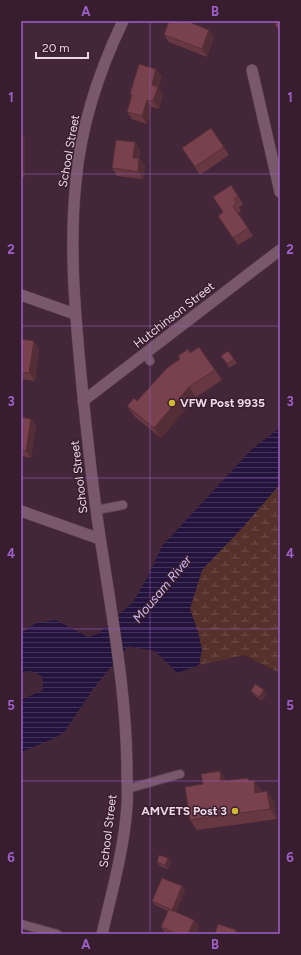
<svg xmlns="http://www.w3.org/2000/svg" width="301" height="955" viewBox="0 0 301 955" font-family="Figtree,sans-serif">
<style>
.wetland{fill:url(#wetland-marsh)}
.water{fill:url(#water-rules)}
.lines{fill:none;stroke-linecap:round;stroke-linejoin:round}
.service-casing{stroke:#5c4452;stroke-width:10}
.minor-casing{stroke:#5c4452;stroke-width:12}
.tertiary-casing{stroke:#5c4452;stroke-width:12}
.service{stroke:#78586a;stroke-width:8}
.minor{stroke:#78586a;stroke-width:11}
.tertiary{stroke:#78586a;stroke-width:11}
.wall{fill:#673842}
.shaded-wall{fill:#542e36}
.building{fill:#78414d;stroke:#542e36}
.grid{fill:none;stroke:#9d60ca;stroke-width:1;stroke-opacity:0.55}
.poi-dot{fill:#d0b736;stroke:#381d2e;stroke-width:1.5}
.labels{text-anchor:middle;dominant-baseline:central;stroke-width:3;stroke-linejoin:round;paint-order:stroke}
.street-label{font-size:12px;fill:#ecd9e3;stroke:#381d2e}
.poi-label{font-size:12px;font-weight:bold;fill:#ecd9e3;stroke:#381d2e;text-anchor:start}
.water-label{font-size:13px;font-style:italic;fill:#ccbaf6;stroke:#381d2e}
.neatline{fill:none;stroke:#9d60ca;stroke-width:1.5}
.grid-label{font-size:13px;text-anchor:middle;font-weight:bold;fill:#9d60ca}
</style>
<defs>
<pattern id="wetland-marsh" width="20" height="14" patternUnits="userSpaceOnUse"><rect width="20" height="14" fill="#56302a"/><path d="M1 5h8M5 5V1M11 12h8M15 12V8" fill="none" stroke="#6e4d49"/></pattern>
<pattern id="water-rules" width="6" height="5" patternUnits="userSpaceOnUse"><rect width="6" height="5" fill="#23133d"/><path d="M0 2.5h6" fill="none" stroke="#433559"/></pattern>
</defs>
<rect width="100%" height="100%" fill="#432738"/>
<path class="wetland" d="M280 484V673L244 655 199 665 202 650 198 632 190 609 202 570 243 527Z"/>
<path class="water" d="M280 428V484L243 527 202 570 190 609 198 632 202 650 199 665 177 673 155 651 128 646 93 689 65 731 55 738 21 752V700L43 690V684L42 676 31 671 21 672V633L36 623 56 620 88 637 98 634 133 602 148 576 162 546 252 449Z"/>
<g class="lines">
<defs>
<path id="service" d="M145 353 150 361
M96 510 123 505
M127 789 180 774
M21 924 57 934"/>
<path id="minor" d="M252 70 280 192
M21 295 75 314
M83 401 280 250
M21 511 100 539"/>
<path id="tertiary" d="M102 934C112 892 124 849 127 806 128 795 127 784 127 774 127 700 114 628 103 556 93 497 87 436 81 376 75 311 69 246 76 181 81 126 99 71 123 21"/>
</defs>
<use href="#service" class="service-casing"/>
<use href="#minor" class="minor-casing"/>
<use href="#tertiary" class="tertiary-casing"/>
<use href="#service" class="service"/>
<use href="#minor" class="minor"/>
<use href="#tertiary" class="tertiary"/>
</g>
<path class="wall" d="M274 21H280V33L275 25 276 23Z
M164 35 214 37 207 57 169 42Z
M162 76 158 88 163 94 159 109 152 107 147 124 132 119 127 112 132 97 130 94Z
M21 116 22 118V134L25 137V177H21Z
M211 128 229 155 200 175 182 148Z
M140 149 139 158 145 166 143 179 117 176 112 168Z
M231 185 243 204 239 207 241 211 238 213 253 236 238 245 218 216 223 212Z
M21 339 34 341 39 349 35 381 21 379Z
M199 347 222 380 196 397 161 438 134 416 127 406 137 401Z
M228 351 237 363 229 368 227 364Z
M21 417 36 426 31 458 21 456Z
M264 690 267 694 262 701 254 695 251 691Z
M254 780 261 790V792L274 801 277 819 197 830 190 820 203 784 226 781Z
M168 858 171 862 168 869 160 866 157 862Z
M182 886 185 890 176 912 194 920 199 927 196 934H166L161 927 168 911 155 905 152 901Z"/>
<path class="shaded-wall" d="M209 30 214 37 207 57 202 49Z
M156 69 162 76 158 88 163 94 159 109 153 101 152 85Z
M147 100 152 107 147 124 142 116Z
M21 116 22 118V134L25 137V177L21 172Z
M135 142 140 149 138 165 133 158Z
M139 158 145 166 143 179 138 172Z
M34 341 39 349 35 381 29 373Z
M189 387 196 397 161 438 154 428Z
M31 419 36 426 31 458 26 451Z
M264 690 267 694 262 701 259 697Z
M220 771 227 781H221Z
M248 778 254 787V780L261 790 262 803 255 793 249 781Z
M267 791 274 801 277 819 270 809Z
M168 858 171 862 168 869 165 865Z
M182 886 185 890 175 914 172 910Z
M194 920 199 927 196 934H188Z
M236 930 238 934H234Z"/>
<path class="building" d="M169 21H187L209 30 202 49 164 35Z
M276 21H280V27L278 29 275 25 277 22Z
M139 64 156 69 152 85 158 87 153 101 147 100 142 116 127 112 132 95 130 94Z
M211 128 224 147 195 167 182 148Z
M116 140 135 142 133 158H139L138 172 112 168Z
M231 185 238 196 234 199 236 203 233 206 248 228 233 238 218 216 223 212 213 197Z
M21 339 34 341 29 373 21 372Z
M199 347 215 370 189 387 154 428 127 406 134 398 137 401 167 368 180 359 178 356 188 349 190 353Z
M228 351 234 359 227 364 221 356Z
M21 417 31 419 26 451 21 450Z
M255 684 264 690 259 697 251 691Z
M220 771 221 781 248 778 249 781 254 780 255 793 267 791 270 809 190 820 185 787 203 784 201 774Z
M159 855 168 858 165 865 157 862Z
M162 878 182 886 172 910 152 901Z
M169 909 194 920 188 934H177L161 927Z
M218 924 236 930 234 934H215Z"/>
<path class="grid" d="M150 21V934M21 174H280M21 326H280M21 478H280M21 629H280M21 781H280"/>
<g class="poi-dot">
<circle cx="172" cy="403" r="4"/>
<circle cx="235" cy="811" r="4"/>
</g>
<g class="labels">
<g class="street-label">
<text transform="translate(69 151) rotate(-80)">School Street</text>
<text transform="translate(174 315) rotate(-38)">Hutchinson Street</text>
<text transform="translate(79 477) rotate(-97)">School Street</text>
<text transform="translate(108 831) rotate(-83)">School Street</text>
</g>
<g class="poi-label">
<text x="180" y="403">VFW Post 9935</text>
<text x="227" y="811" text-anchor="end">AMVETS Post 3</text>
</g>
<g class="water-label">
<text transform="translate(162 589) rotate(-50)">Mousam River</text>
</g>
</g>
<rect width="301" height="955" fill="none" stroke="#381d2e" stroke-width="44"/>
<path d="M36 52v6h52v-6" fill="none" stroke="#ecd9e3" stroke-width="2"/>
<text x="42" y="52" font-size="12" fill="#ecd9e3" stroke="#381d2e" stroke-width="3" paint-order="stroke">20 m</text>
<rect x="22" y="22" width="257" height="911" class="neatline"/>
<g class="grid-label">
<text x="86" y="16">A</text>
<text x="215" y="16">B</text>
<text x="11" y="102">1</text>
<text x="290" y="102">1</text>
<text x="11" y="254">2</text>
<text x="290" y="254">2</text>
<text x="11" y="406">3</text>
<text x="290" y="406">3</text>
<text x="11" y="558">4</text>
<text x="290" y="558">4</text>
<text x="11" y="710">5</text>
<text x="290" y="710">5</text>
<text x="11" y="862">6</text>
<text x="290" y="862">6</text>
<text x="86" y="949">A</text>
<text x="215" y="949">B</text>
</g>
</svg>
